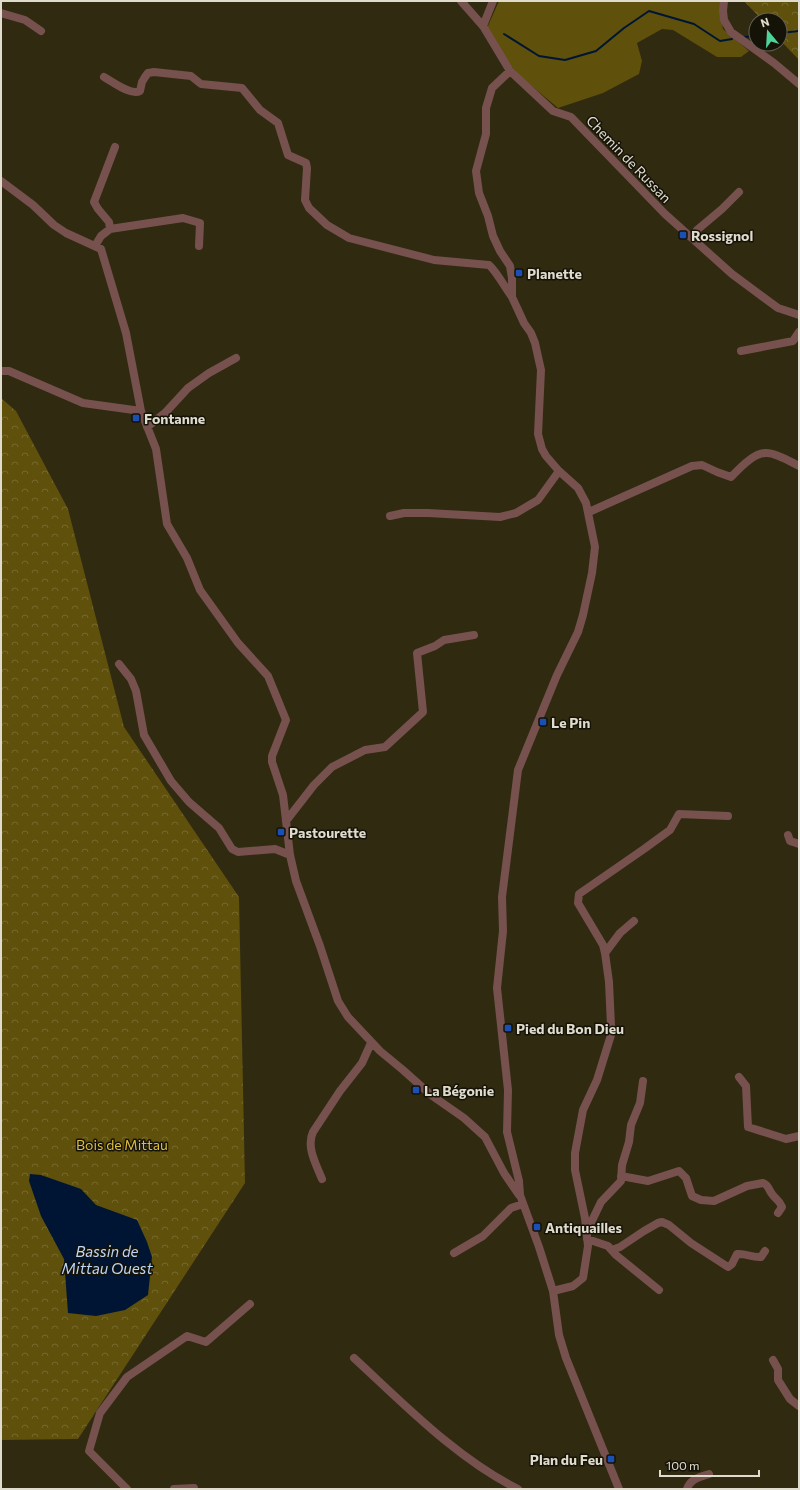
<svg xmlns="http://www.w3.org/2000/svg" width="800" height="1490" viewBox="0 0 800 1490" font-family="Commissioner,sans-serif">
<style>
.green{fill:#5f500c}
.forest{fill:url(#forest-crowns)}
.water{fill:#001534}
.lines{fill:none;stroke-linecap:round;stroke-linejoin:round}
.stream{stroke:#001534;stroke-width:2}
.minor{stroke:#76514e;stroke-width:8}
.transit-dot{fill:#1a4fb4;stroke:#151208;stroke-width:1.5}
.labels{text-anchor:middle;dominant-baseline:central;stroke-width:3;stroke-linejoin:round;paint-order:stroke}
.street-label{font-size:14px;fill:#e0dccd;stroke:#151208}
.poi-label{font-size:14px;font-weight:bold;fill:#e0dccd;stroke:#151208;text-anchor:start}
.park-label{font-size:14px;fill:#ddbe3f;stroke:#151208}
.water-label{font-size:15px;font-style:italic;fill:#bbd6fa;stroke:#151208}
</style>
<defs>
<pattern id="forest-crowns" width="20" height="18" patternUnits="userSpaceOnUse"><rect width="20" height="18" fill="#5f500c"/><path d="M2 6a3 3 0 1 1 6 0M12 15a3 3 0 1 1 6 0" fill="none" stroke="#76692e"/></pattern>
</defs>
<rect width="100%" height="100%" fill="#302a10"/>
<path class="green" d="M499 1H720V11L723 29 749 51 741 57H717L673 30 662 29 637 43 642 61 639 74 603 93 558 108 521 77 511 66 487 28Z"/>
<path class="forest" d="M744 1H799V60L780 40V20H762Z
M1 398 16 411 68 509 124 727 239 897 245 1183 78 1439 1 1440Z"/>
<path class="water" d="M30 1174 41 1175 81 1189 96 1205 137 1220 147 1242 152 1257 148 1295 125 1310 96 1316 68 1313 64 1259 41 1216 29 1181Z"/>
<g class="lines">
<path class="stream" d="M780 33 799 31
M504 34 539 56 565 60 596 51 624 28 649 11 694 24 720 41 732 39
M745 37 756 36"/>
<path class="minor" d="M461 1 483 26 510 71 553 111 571 117 665 214 732 274 778 308 799 315
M724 1 723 11 724 20 731 32 774 63 799 84
M1 13 25 20 41 31
M483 26 493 1
M510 71 492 88 486 108V134L476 171 479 193 488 216 493 236 500 251 510 266 512 278V297L524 323 531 333 535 343 541 370 538 434 542 449 546 456 559 471 578 488 586 503 595 547 592 573 583 615 578 632 557 675 518 770 502 897 503 931 497 988 508 1090 507 1132 519 1181 520 1195 539 1247 553 1291 559 1335 566 1358 619 1489
M104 77C113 82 131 96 140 91L142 82 145 77 148 73 154 72 191 76 201 84 242 88 260 110 278 123 288 155 306 163 307 168 305 200 309 208 327 225 349 238 434 260 489 265C497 272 505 288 512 297
M1 181 33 205 54 225 66 233 101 249 126 333 141 411 156 449 167 524 187 558 200 590 238 643 268 676 286 720 272 756V762L283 795 290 855 296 881 320 946 338 1001 348 1017 380 1051 403 1070 431 1095 464 1118 485 1137 504 1173 519 1195
M110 229 109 222 98 209 94 202 115 147
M692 237 697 230 722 209 739 192
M95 246 101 236 110 229 183 218 200 223 199 246
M741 351 793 341 799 332
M1 371H9L83 403 141 411
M147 427 165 413 188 388 209 373 236 358
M589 512 692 466 702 465 717 472 731 477C739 469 754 452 767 453 776 453 791 462 799 466
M390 516 404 513H428L500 517 516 513 538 500 559 471
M119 664 131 679 136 691 144 735 171 781 189 802 219 828 232 849 238 852 275 849 290 855
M286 821 314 785 332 767 365 750 385 747 423 712 417 653 435 646 444 640 474 635
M788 835 790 841 799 844
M605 953 620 933 634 921
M739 1077 746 1086 748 1127 786 1139 799 1136
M621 1176 648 1181 679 1171 686 1178 692 1196 701 1200 714 1201 747 1186 763 1183C769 1185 768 1189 772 1194 776 1200 779 1199 782 1207L778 1213
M322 1179C316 1164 306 1147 313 1132L340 1091 362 1063 371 1043
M587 1231 601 1202 621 1181 622 1165 629 1142 631 1125 640 1103 643 1081
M587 1239 608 1246 616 1255 659 1290
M612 1250 620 1247 644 1231 658 1223 662 1222 669 1225 691 1243 728 1267 732 1264 737 1254C746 1253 752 1258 761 1257L765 1251
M454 1253 483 1236 511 1208 523 1204
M553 1291 573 1286 583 1278 588 1246 585 1218 575 1170V1153L583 1110 597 1080 611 1035V1026L609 982 605 953 603 945 578 903 579 894 644 849 670 830 679 814 728 816
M354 1358C404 1404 457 1459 518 1489
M773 1360 778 1369V1380L790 1399 799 1406
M127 1489 89 1451 100 1413 127 1377 187 1336 206 1342 250 1304
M174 1489 194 1488
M687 1489C690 1479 700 1477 709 1474"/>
</g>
<g class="transit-dot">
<rect x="679" y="231" width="8" height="8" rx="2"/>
<rect x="515" y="269" width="8" height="8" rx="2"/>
<rect x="132" y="414" width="8" height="8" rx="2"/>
<rect x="539" y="718" width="8" height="8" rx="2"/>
<rect x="277" y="828" width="8" height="8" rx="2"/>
<rect x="504" y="1024" width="8" height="8" rx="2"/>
<rect x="412" y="1086" width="8" height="8" rx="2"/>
<rect x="533" y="1223" width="8" height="8" rx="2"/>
<rect x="607" y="1455" width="8" height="8" rx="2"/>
</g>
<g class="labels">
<g class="street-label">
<text transform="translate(629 159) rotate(46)">Chemin de Russan</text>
</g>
<g class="poi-label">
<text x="691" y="235">Rossignol</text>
<text x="527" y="273">Planette</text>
<text x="144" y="418">Fontanne</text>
<text x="551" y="722">Le Pin</text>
<text x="289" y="832">Pastourette</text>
<text x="516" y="1028">Pied du Bon Dieu</text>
<text x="424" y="1090">La Bégonie</text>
<text x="545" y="1227">Antiquailles</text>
<text x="603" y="1459" text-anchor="end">Plan du Feu</text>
</g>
<g class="park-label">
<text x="122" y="1144">Bois de Mittau</text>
</g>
<g class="water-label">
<text x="107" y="1251">Bassin de<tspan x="107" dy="17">Mittau Ouest</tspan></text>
</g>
</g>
<rect width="800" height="1490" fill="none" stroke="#e0dccd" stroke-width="4"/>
<g transform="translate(768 32) rotate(342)"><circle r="19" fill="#151208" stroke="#666357"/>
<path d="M0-3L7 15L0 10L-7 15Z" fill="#4ed39a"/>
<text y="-6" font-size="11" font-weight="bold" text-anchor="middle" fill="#e0dccd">N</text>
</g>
<path d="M660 1470v6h99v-6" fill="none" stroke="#e0dccd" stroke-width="2"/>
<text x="666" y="1470" font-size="12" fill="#e0dccd" stroke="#151208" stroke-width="3" paint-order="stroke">100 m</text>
</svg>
